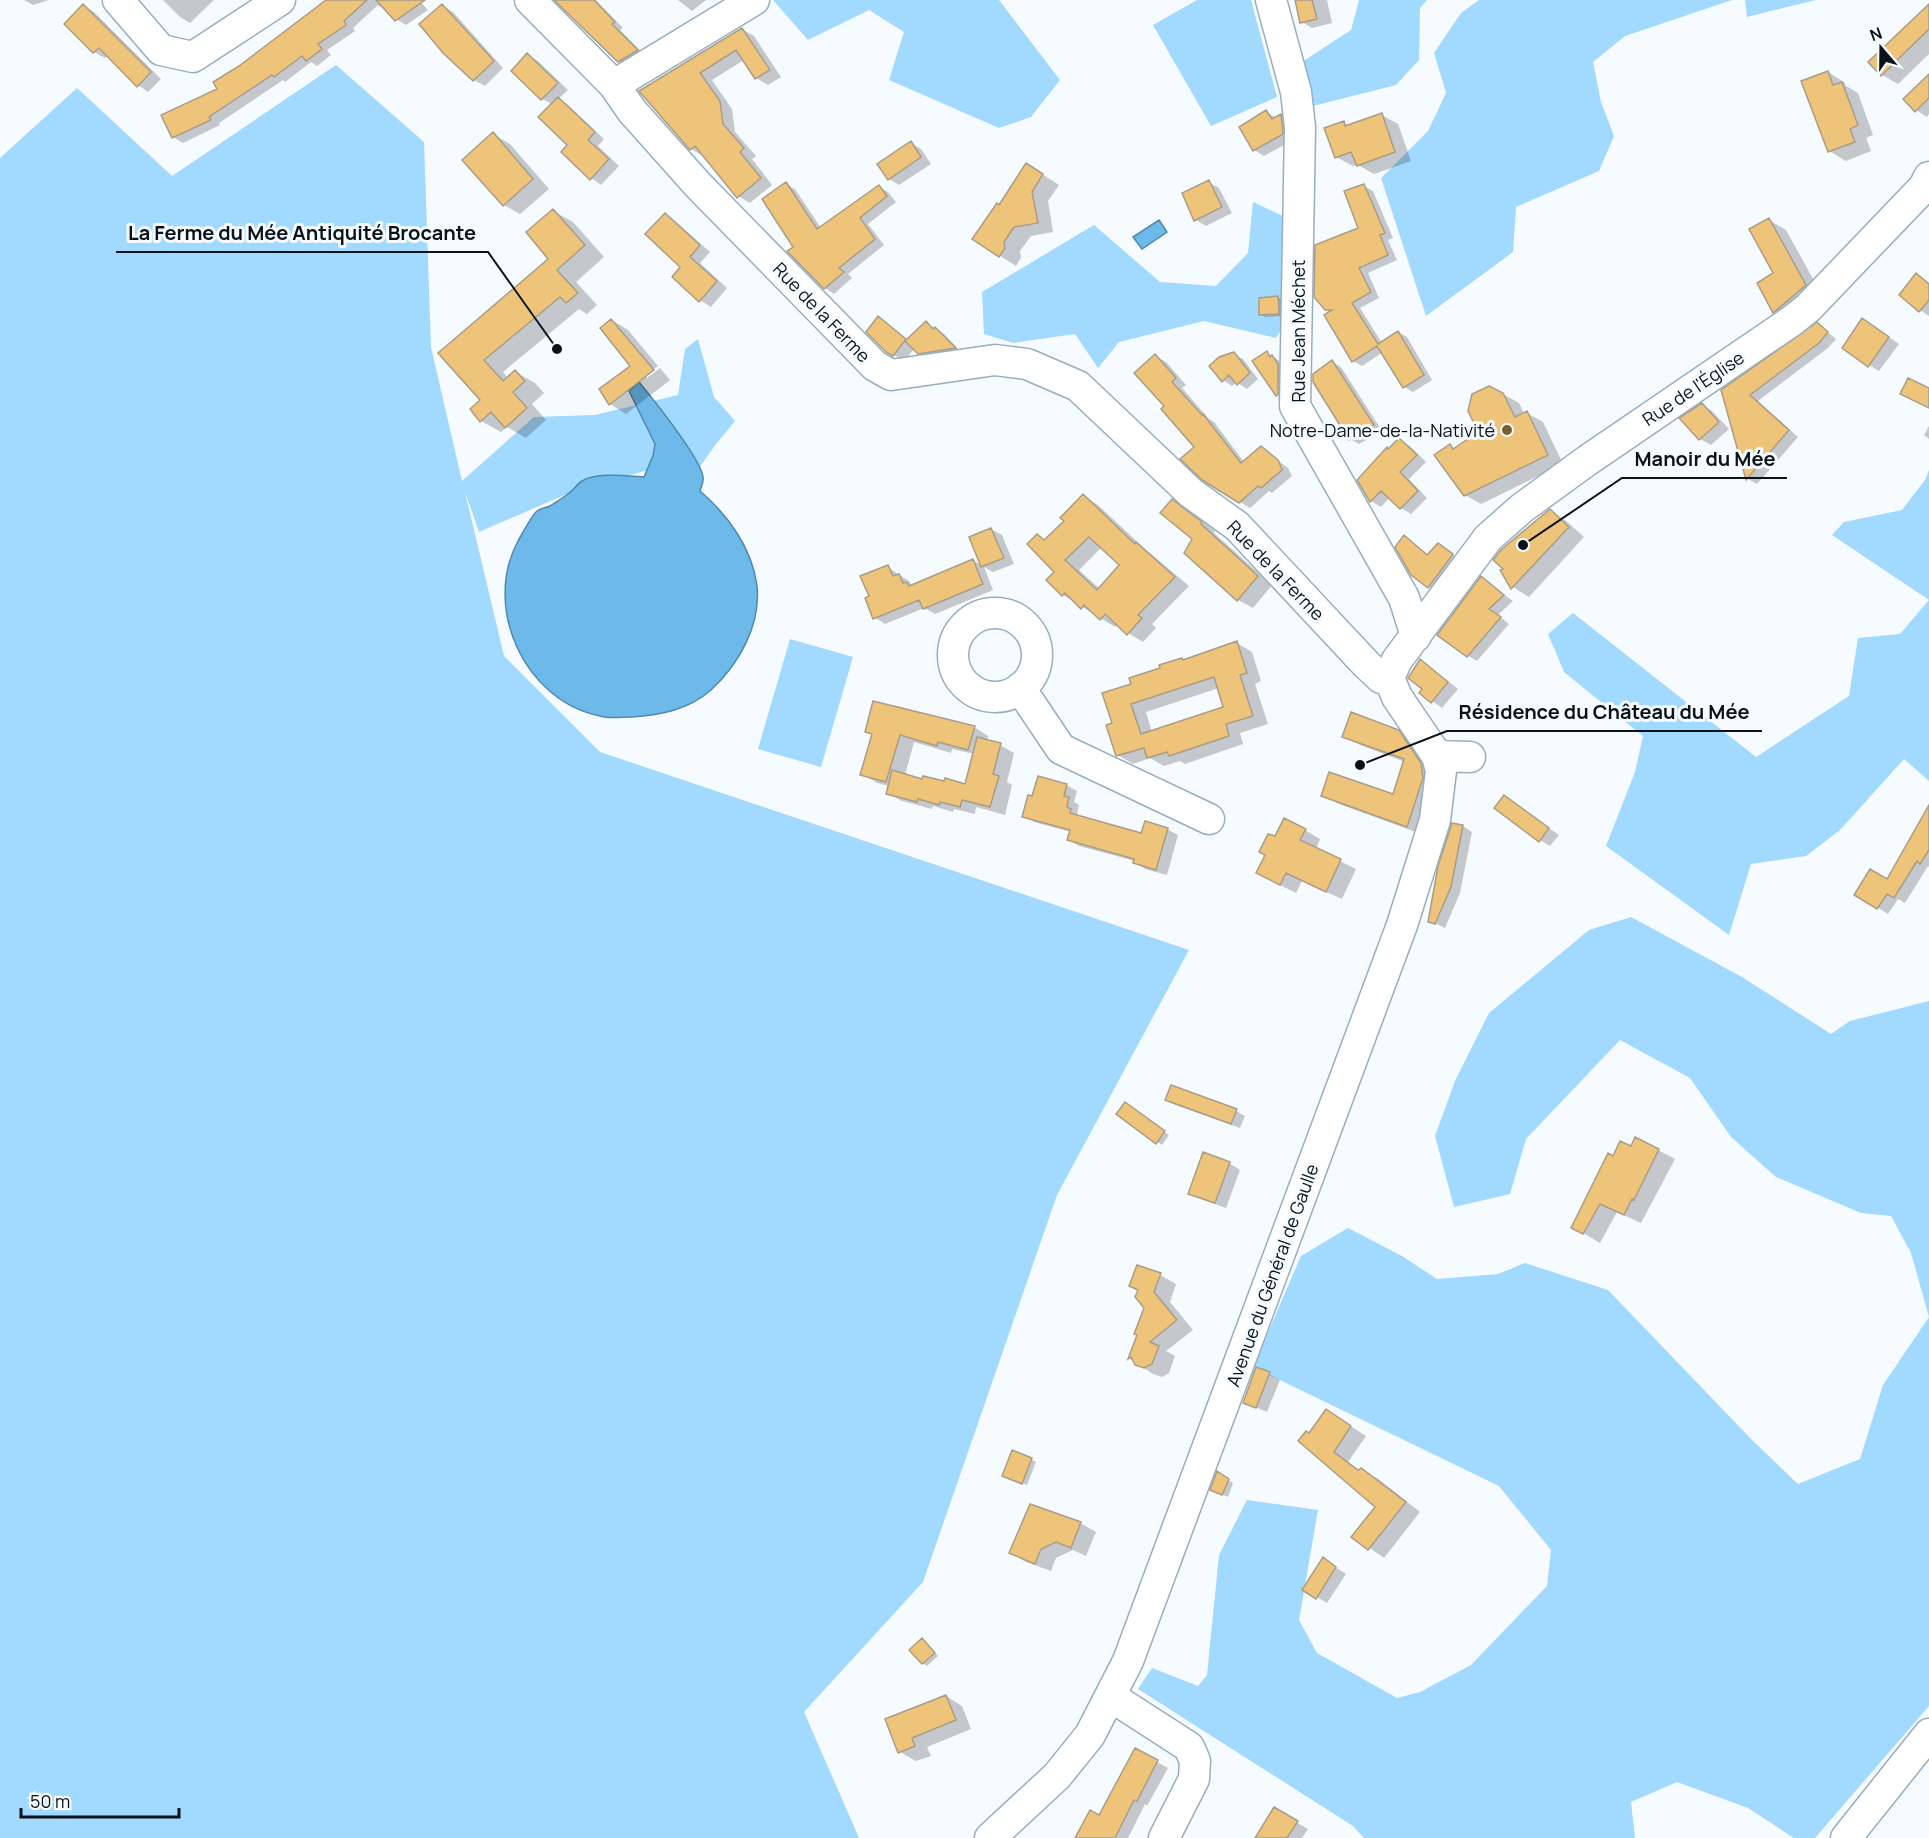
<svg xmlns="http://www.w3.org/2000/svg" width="1929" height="1838" viewBox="0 0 1929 1838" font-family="Manrope,sans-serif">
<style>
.green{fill:#a2d9fe}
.water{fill:#6dbaea;stroke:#4f88ab;stroke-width:1.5}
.shadow{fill:#0003;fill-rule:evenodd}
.building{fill:#eec47b;stroke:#ab9c85;stroke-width:1.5;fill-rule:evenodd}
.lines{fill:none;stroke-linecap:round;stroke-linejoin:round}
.minor-casing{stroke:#96aebf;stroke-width:33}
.minor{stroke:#fff;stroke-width:30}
.poi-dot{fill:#775d2f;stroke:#f6fbff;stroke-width:2}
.labels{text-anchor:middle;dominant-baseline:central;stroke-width:6;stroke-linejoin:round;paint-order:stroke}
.street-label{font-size:18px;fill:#0a1319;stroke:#f6fbff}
.poi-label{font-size:18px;fill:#0a1319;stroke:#f6fbff;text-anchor:end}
.leader{fill:none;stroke:#0a1319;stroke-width:2}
.callout-dot{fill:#0a1319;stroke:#f6fbff;stroke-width:2}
.callout-label{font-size:20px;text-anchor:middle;font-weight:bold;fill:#0a1319;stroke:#f6fbff;stroke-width:6;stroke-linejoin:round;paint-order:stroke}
</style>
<rect width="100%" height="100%" fill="#f6fbff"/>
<path class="green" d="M773 0H999L1060 80 1031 117 999 128 889 80 904 32 869 10 808 40Z
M1197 0H1251L1277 97 1211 126 1153 25Z
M1359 0H1427L1420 8 1419 60 1396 85 1305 108 1291 69 1351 30Z
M1479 0H1732L1625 36 1593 62 1601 102 1614 136 1599 171 1516 207 1513 252 1426 316 1381 178 1428 131 1446 93 1434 53 1461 13Z
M1745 0H1816L1747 17Z
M336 65 424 142 431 347 462 481 534 417 595 415 678 395 685 349 698 339 714 397 735 421 716 444 699 468 645 471 576 490 479 532 465 492 504 656 600 752 1189 950 1057 1195 923 1582 804 1712 859 1838H0V158L77 88 172 176Z
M1253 202 1285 217 1284 325 1276 338 1204 321 1119 342 1098 368 1075 334 1013 343 984 334 982 292 1094 225 1160 282 1216 286 1248 253Z
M1929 470V781L1904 759 1840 830 1806 856 1751 864 1729 935 1606 846 1635 772 1643 736 1564 672 1548 634 1573 613 1756 757 1849 696 1858 638 1900 634 1929 600 1832 535 1844 522 1902 510 1925 480Z
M790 639 853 657 821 767 758 749Z
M1631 917 1742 977 1831 1034 1850 1021 1929 1001V1706L1815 1838H1794L1748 1808 1677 1782 1631 1802 1635 1838H1364L1353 1826 1138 1689 1152 1668 1198 1686 1207 1675 1219 1555 1247 1500 1318 1510 1299 1620 1317 1653 1397 1698 1420 1692 1471 1665 1547 1586 1551 1550 1499 1486 1253 1367 1301 1256 1348 1228 1402 1256 1437 1279 1498 1274 1525 1263 1608 1290 1753 1441 1798 1484 1860 1459 1883 1385 1929 1317 1911 1253 1891 1216 1861 1213 1776 1177 1731 1137 1690 1078 1620 1040 1526 1139 1510 1194 1454 1207 1435 1136 1455 1081 1489 1013 1589 930Z"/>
<path class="water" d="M1159 220 1167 232 1142 249 1133 237Z
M639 382C653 399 701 459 703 477 704 482 701 487 700 491 728 515 752 548 757 586 761 625 739 664 711 690 688 710 661 715 631 717 621 717 610 719 600 716 525 701 482 608 518 541 522 534 532 515 537 511 541 508 546 508 550 506 556 502 563 498 569 493 574 490 577 484 582 481 596 472 628 476 644 477L653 456 655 444 629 391Z"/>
<path class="shadow" d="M24 0H49L33 5Z
M163 0H214L190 23 180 17Z
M329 0H419L428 10 406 25 396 19 383 5 380 7 378 5 353 28 355 31 327 50 331 55 317 66 311 62 285 82 283 80 219 123 220 125 183 143 173 137 240 67Z
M557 0H596L623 28 620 30 646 56 628 67 619 61Z
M678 0H706L692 11Z
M1296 0H1327L1332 23 1312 28 1302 22Z
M84 6 94 12 161 79 148 92 138 85 108 55 105 58 94 52 66 24Z
M443 6 453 12 503 68 485 86 474 80Z
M1929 6V54L1898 84 1882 75Z
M742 29 754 36 781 77 768 85 756 78 744 60 712 80 732 109 735 132 756 156 752 159 772 185 750 203 738 196 703 156 691 149 647 99Z
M527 55 538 61 568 90 558 99 568 105 604 139 598 146 619 166 601 185 591 178 570 145 552 104 542 99Z
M1828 72 1844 82 1846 86 1858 93 1873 135 1866 138 1871 151 1846 161 1829 151Z
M1929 76V114L1927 117 1916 110Z
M1266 112 1277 118 1281 115 1291 121 1293 140 1264 156 1254 150Z
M1382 115 1398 124 1411 161 1374 174 1358 165 1353 166 1336 157 1344 123 1350 126Z
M493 134 510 144 549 189 520 214 504 205Z
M911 143 921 149 931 164 899 185 889 179Z
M1042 174 1059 185 1048 201 1053 232 1031 236 1020 251 1021 258 1016 266 974 239 1000 206Z
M1208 182 1219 188 1232 213 1206 226 1196 220Z
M786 184 795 189 821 228 879 187 888 192 896 202 868 224 884 245 848 274 852 278 834 294 825 288 789 251 795 247Z
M1364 186 1373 191 1393 238 1388 240 1397 260 1368 273 1379 298 1360 308 1382 343 1398 332 1407 337 1432 380 1413 392 1404 387 1383 352 1362 366 1353 361 1331 312 1326 309 1360 229Z
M553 211 573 222 604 257 576 282 597 305 587 314 579 309 503 372 508 378 515 372 535 383 544 393 532 404 546 420 526 438 507 427 501 432 481 421 482 401 440 353 550 259Z
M665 215 675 221 710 252 700 263 727 288 711 307 700 300 683 267Z
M1769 220 1786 230 1822 295 1791 321 1774 312 1775 274Z
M1916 275 1929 283V316L1920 310Z
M1278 297 1283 300 1284 316 1265 317 1260 314Z
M878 318 908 340 926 323 944 334 962 353 928 357 915 348 904 361 887 351Z
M612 320 628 330 658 366 645 375 647 378 660 368 670 380 626 414 610 404 632 366Z
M1818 324 1836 339 1828 348 1758 401 1798 437 1757 484 1748 479 1723 390Z
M1873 326 1899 344 1879 371 1869 365Z
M1267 353 1283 363 1287 401 1277 395Z
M1233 354 1243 359 1258 379 1247 389 1236 382 1232 386 1223 380Z
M1155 356 1166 362 1186 385 1182 388 1209 419 1214 422 1244 462 1261 448 1288 468 1292 476 1272 493 1269 491 1250 508 1240 502 1166 407Z
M1332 362 1341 367 1382 431 1359 444 1350 439Z
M1503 394 1519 403 1524 414 1527 413 1543 422 1563 464 1481 504 1465 495 1450 446 1455 449 1480 432Z
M1702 405 1712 411 1729 429 1711 445 1700 439Z
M1929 426V439L1924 435Z
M1400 440 1410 446 1426 462 1409 479 1427 498 1411 514 1401 508 1390 497 1381 507 1371 501 1389 450Z
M1083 496 1098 505 1144 548 1189 586 1152 624 1156 628 1143 642 1128 633 1118 624 1115 627 1063 595 1057 572 1037 536 1046 541 1066 521ZM1102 547 1121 565 1100 589 1079 570Z
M1172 501 1187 509 1215 531 1214 533 1272 585 1253 608 1238 600 1185 553 1194 538Z
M1550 511 1566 521 1584 537 1529 597 1513 587 1502 571 1506 570Z
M991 529 1002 535 1014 564 993 572 984 567 993 590 935 614 924 608 885 624 874 617 870 597 888 567 910 582 911 586 973 560 982 566Z
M1405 537 1429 555 1438 545 1462 561 1439 593 1429 587Z
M1481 578 1513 601 1498 615 1509 624 1477 661 1467 655Z
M1237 643 1252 652 1261 681 1255 684 1268 724 1240 733 1243 744 1185 764 1180 761 1164 766 1150 758 1133 764 1118 755 1114 724 1133 685 1182 659 1185 661ZM1219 688 1225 708 1152 732 1146 712Z
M1420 661 1430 667 1458 689 1442 708 1421 693 1424 689Z
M974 727 988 736 987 741 1000 745 1014 753 1007 782 1012 785 1005 815 976 807 975 814 954 809 953 812 933 806 932 809 902 801 887 793 889 786 877 783 862 774 873 735 866 731ZM914 742 951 753 952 749 974 754 966 785 923 780 905 775Z
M1398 732 1415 741 1437 774 1424 835 1339 804 1323 795 1394 796 1405 762 1360 745 1344 736Z
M1066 785 1077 791 1074 802 1079 805 1077 814 1080 817 1142 835 1167 829 1178 835 1167 875 1145 869 1135 861 1079 846 1069 840 1071 832 1034 822 1024 816 1033 798Z
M1504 797 1559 835 1550 846 1540 840Z
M1929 811V867L1928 866 1905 903 1898 899 1888 914 1856 894 1887 881Z
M1463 826 1472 832 1460 893 1445 928 1430 921Z
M1305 830 1320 839 1316 849 1356 869 1342 899 1302 881 1296 893 1274 882 1266 855 1275 837Z
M1172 1087 1236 1111 1245 1116 1240 1128 1176 1105 1167 1100Z
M1130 1106 1169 1135 1162 1145 1118 1114Z
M1632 1148 1658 1150 1675 1159 1641 1223 1617 1212 1600 1243 1573 1227 1614 1158Z
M1229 1163 1240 1170 1226 1208 1201 1199 1190 1193Z
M1160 1275 1176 1284 1170 1302 1193 1330 1166 1351 1175 1356 1169 1373 1162 1377 1153 1374 1130 1359Z
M1269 1374 1280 1380 1267 1412 1244 1402Z
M1341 1420 1366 1436 1348 1462 1360 1471 1377 1478 1420 1512 1384 1558 1354 1537 1377 1507 1310 1435Z
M1031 1459 1036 1462 1027 1485 1009 1478Z
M1218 1473 1233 1483 1228 1497 1216 1492Z
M1080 1523 1096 1532 1086 1556 1073 1550 1056 1558 1051 1571 1026 1562 1011 1553Z
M1323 1559 1346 1574 1327 1603 1304 1589Z
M922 1640 938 1656 927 1666 923 1663Z
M946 1696 962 1706 971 1729 927 1747 931 1756 916 1761 900 1752Z
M1135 1750 1168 1768 1147 1806 1145 1804 1128 1838H1081L1099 1817Z
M1274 1809 1308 1829 1302 1838H1256Z"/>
<path class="building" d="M326 0H367L344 21 346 25 318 44 322 49 306 61 302 56 274 77 272 75 209 117 211 120 172 138 161 115 217 89 213 82 239 66Z
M376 0H425L395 21Z
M554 0H594L615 22 612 24 638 50 618 62Z
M1295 0H1312L1317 19 1300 23Z
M83 4 151 72 137 87 99 48 93 53 64 24Z
M442 4 494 61 473 81 443 53 419 24Z
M1929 4V29L1881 76 1868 62Z
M742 28 770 70 755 79 736 50 700 73 720 101 723 124 744 148 740 152 761 178 737 198 695 146 690 150 639 91Z
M527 53 558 83 541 100 511 71Z
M1828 71 1833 85 1842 82 1858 125 1850 129 1855 142 1828 152 1801 81Z
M1929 74V98L1915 112 1903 99Z
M558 97 595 132 588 140 609 159 590 180 561 152 567 145 538 117Z
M1266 110 1272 119 1281 114 1283 134 1253 151 1239 127Z
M1382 113 1395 152 1357 166 1351 152 1335 158 1324 128 1344 121 1345 126Z
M493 132 533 179 503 206 462 160Z
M911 141 921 157 888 180 877 164Z
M1026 163 1043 174 1032 192 1038 223 1014 227 1004 242 1005 248 999 257 972 239 997 203 999 205Z
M1209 180 1222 207 1194 221 1182 193Z
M786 182 817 229 879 185 887 196 860 218 875 239 839 268 844 272 824 289 787 251 793 247 762 199Z
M1364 184 1385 233 1380 235 1388 255 1359 268 1371 292 1352 303 1378 344 1398 331 1424 375 1403 388 1377 346 1352 362 1324 315 1332 310H1325L1314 297 1315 245 1358 228 1344 191Z
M553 209 585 245 557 270 578 293 566 303 560 297 484 360 503 381 515 370 525 381 513 392 527 408 505 428 491 412 480 422 470 409 480 400 438 353 548 259 526 232Z
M665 213 700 245 690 257 717 281 699 302 672 277 680 267 645 234Z
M1769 218 1806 285 1773 313 1757 283 1773 273 1749 229Z
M1916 273 1929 284V300L1919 312 1899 295Z
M1278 296 1279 314 1259 315V298Z
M878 316 906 339 893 356 886 352 866 332Z
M1862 318 1889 337 1868 367 1842 348Z
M611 319 654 370 609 405 599 389 630 366 600 328Z
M926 321 933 329 935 327 956 348 918 354 905 341Z
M1817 322 1828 332 1819 343 1750 395 1789 430 1746 480 1721 390Z
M1267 351 1270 357 1272 355 1278 364V395L1276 396 1252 361Z
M1234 352 1250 373 1237 385 1229 375 1222 382 1209 366 1219 357Z
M1155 354 1176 378 1172 382 1202 415 1203 414 1241 463 1261 446 1278 460 1282 470 1261 488 1258 486 1239 503 1202 480 1180 459 1194 447 1161 409 1164 406 1134 373Z
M1332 360 1374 425 1349 440 1313 382V374Z
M1908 378 1929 388V408L1900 394Z
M1489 386 1503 393 1515 417 1527 411 1548 455 1464 496 1434 455 1450 444 1453 449 1478 432 1468 411 1472 394Z
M1702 403 1719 422 1699 440 1679 418Z
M1399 438 1417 455 1400 472 1418 491 1400 509 1381 491 1370 502 1357 480 1387 447 1388 449Z
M1083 494 1135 544 1136 542 1175 577 1138 615 1142 618 1127 635 1105 614 1100 620 1084 605 1081 609 1065 593 1062 596 1046 580 1054 572 1027 544 1037 534 1044 540 1064 521 1060 518ZM1089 537 1119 565 1097 590 1065 560Z
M1172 499 1202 522 1201 524 1258 576 1237 601 1184 553 1192 539 1160 513Z
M1550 509 1569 527 1511 589 1500 570 1503 569 1493 560 1501 550Z
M991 528 1004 558 981 567 969 537Z
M1404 535 1427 555 1438 543 1453 554 1428 588 1411 575 1395 547Z
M973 559 983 584 923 609 919 600 873 619 865 598 869 596 860 576 888 565 893 576 899 574 903 583 907 582 909 586Z
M1481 576 1504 595 1489 609 1501 617 1467 657 1437 635Z
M1237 641 1247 673 1240 675 1253 716 1226 724 1229 736 1169 756 1167 752 1147 758 1144 748 1116 756 1106 725 1112 723 1102 693 1131 684 1129 678 1160 668 1159 665 1182 658 1183 660ZM1214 677 1223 707 1141 734 1131 704Z
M1420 659 1448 682 1431 703 1419 693 1422 689 1408 678Z
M873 701 975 726 968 750 938 742 937 746 900 735 886 782 860 775 872 734 865 732Z
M1351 712 1399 730 1421 763 1423 778 1407 827 1321 796 1329 772 1393 794 1404 759 1342 737Z
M977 737 1001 743 993 774 999 776 990 807 962 800 960 807 940 802 939 805 918 799 917 802 886 794 892 770 922 779 923 776 944 781 945 778 965 784Z
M1038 776 1067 784 1064 796 1069 797 1067 807 1071 809 1070 813 1141 833 1145 821 1168 828 1156 870 1133 863 1134 859 1067 840 1070 830 1022 817 1028 795 1032 796Z
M1504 795 1549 828 1539 842 1494 808Z
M1929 805V850L1920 864 1917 861 1894 898 1887 894 1877 909 1854 895 1870 869 1887 879Z
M1284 818 1306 829 1300 840 1341 859 1326 892 1286 873 1280 885 1256 873 1265 855 1259 852 1268 834 1275 836Z
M1452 823 1463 825 1451 887 1435 924 1428 922 1438 866Z
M1171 1085 1237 1109 1231 1124 1165 1100Z
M1125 1102 1165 1131 1156 1144 1116 1114Z
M1635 1137 1659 1149 1634 1200 1632 1199 1624 1215 1600 1204 1583 1234 1571 1228 1608 1153 1613 1156 1620 1141 1631 1146Z
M1203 1152 1230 1162 1215 1203 1188 1194Z
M1137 1265 1161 1273 1154 1292 1177 1320 1150 1342 1159 1346 1152 1364 1144 1368 1135 1365 1131 1357 1128 1359 1137 1335 1134 1334 1144 1308 1135 1297 1138 1290 1129 1286Z
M1256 1367 1270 1372 1256 1408 1243 1403Z
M1326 1409 1351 1426 1334 1452 1358 1470 1361 1468 1406 1502 1368 1550 1351 1537 1375 1507 1298 1441 1306 1431 1309 1433Z
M1012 1450 1032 1458 1022 1484 1002 1476Z
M1217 1471 1229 1479 1222 1495 1210 1490Z
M1030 1504 1081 1522 1071 1548 1056 1542 1041 1549 1035 1564 1009 1553Z
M1323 1557 1336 1567 1316 1599 1302 1590Z
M922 1638 935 1653 922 1664 909 1650Z
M946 1695 956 1720 912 1738 915 1746 898 1753 885 1719Z
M1135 1748 1158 1760 1137 1801 1134 1800 1115 1838H1075L1090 1810 1099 1815Z
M1274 1807 1298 1821 1287 1838H1255Z"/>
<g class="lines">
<defs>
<path id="minor" d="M118 0 161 50 193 57 280 0
M530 0 614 85 632 111 698 185 875 366 891 375 995 360 1027 364 1078 386 1191 493 1237 526 1366 664 1381 678H1389
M1271 0 1296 92 1300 127 1295 406 1404 598 1416 636
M614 85 754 0
M953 655a42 42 0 1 1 84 0a42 42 0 1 1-84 0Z
M1389 678 1397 660 1488 538 1522 508 1588 460 1793 320 1808 308 1924 187 1929 177
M1020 688 1061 749 1209 819
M1437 756 1470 757
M1110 1696 1189 1747 1195 1761 1194 1779 1164 1838
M990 1838 1057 1776 1090 1735 1128 1661 1402 925 1435 820 1441 771 1437 756 1397 697 1389 678
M1846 1838 1929 1734"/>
</defs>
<use href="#minor" class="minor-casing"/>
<use href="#minor" class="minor"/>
</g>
<circle class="poi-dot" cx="1507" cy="430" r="6"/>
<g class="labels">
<g class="street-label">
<text transform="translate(822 312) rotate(46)">Rue de la Ferme</text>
<text transform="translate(1298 331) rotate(-90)">Rue Jean Méchet</text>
<text transform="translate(1693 388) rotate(-34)">Rue de l'Église</text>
<text transform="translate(1276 570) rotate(46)">Rue de la Ferme</text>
<text transform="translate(1272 1275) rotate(-70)">Avenue du Général de Gaulle</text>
</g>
<g class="poi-label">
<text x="1495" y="430">Notre-Dame-de-la-Nativité</text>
</g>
</g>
<path class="leader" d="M557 349L488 252H116M1523 545L1622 478H1787M1360 765L1447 731H1762"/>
<g class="callout-dot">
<circle cx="557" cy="349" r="6"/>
<circle cx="1523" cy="545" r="6"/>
<circle cx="1360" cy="765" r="6"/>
</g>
<g class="callout-label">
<text x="302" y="240">La Ferme du Mée Antiquité Brocante</text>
<text x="1705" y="466">Manoir du Mée</text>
<text x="1604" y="719">Résidence du Château du Mée</text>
</g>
<g transform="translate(1881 48) rotate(340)" stroke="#f6fbff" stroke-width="4.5" paint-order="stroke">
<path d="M0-4.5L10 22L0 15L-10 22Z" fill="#0a1319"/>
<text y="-9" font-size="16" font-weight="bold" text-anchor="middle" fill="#0a1319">N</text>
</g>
<path d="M21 1808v9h158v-9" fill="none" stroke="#0a1319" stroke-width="3"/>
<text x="30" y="1808" font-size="18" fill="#0a1319" stroke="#f6fbff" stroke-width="4.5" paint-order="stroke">50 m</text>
</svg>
